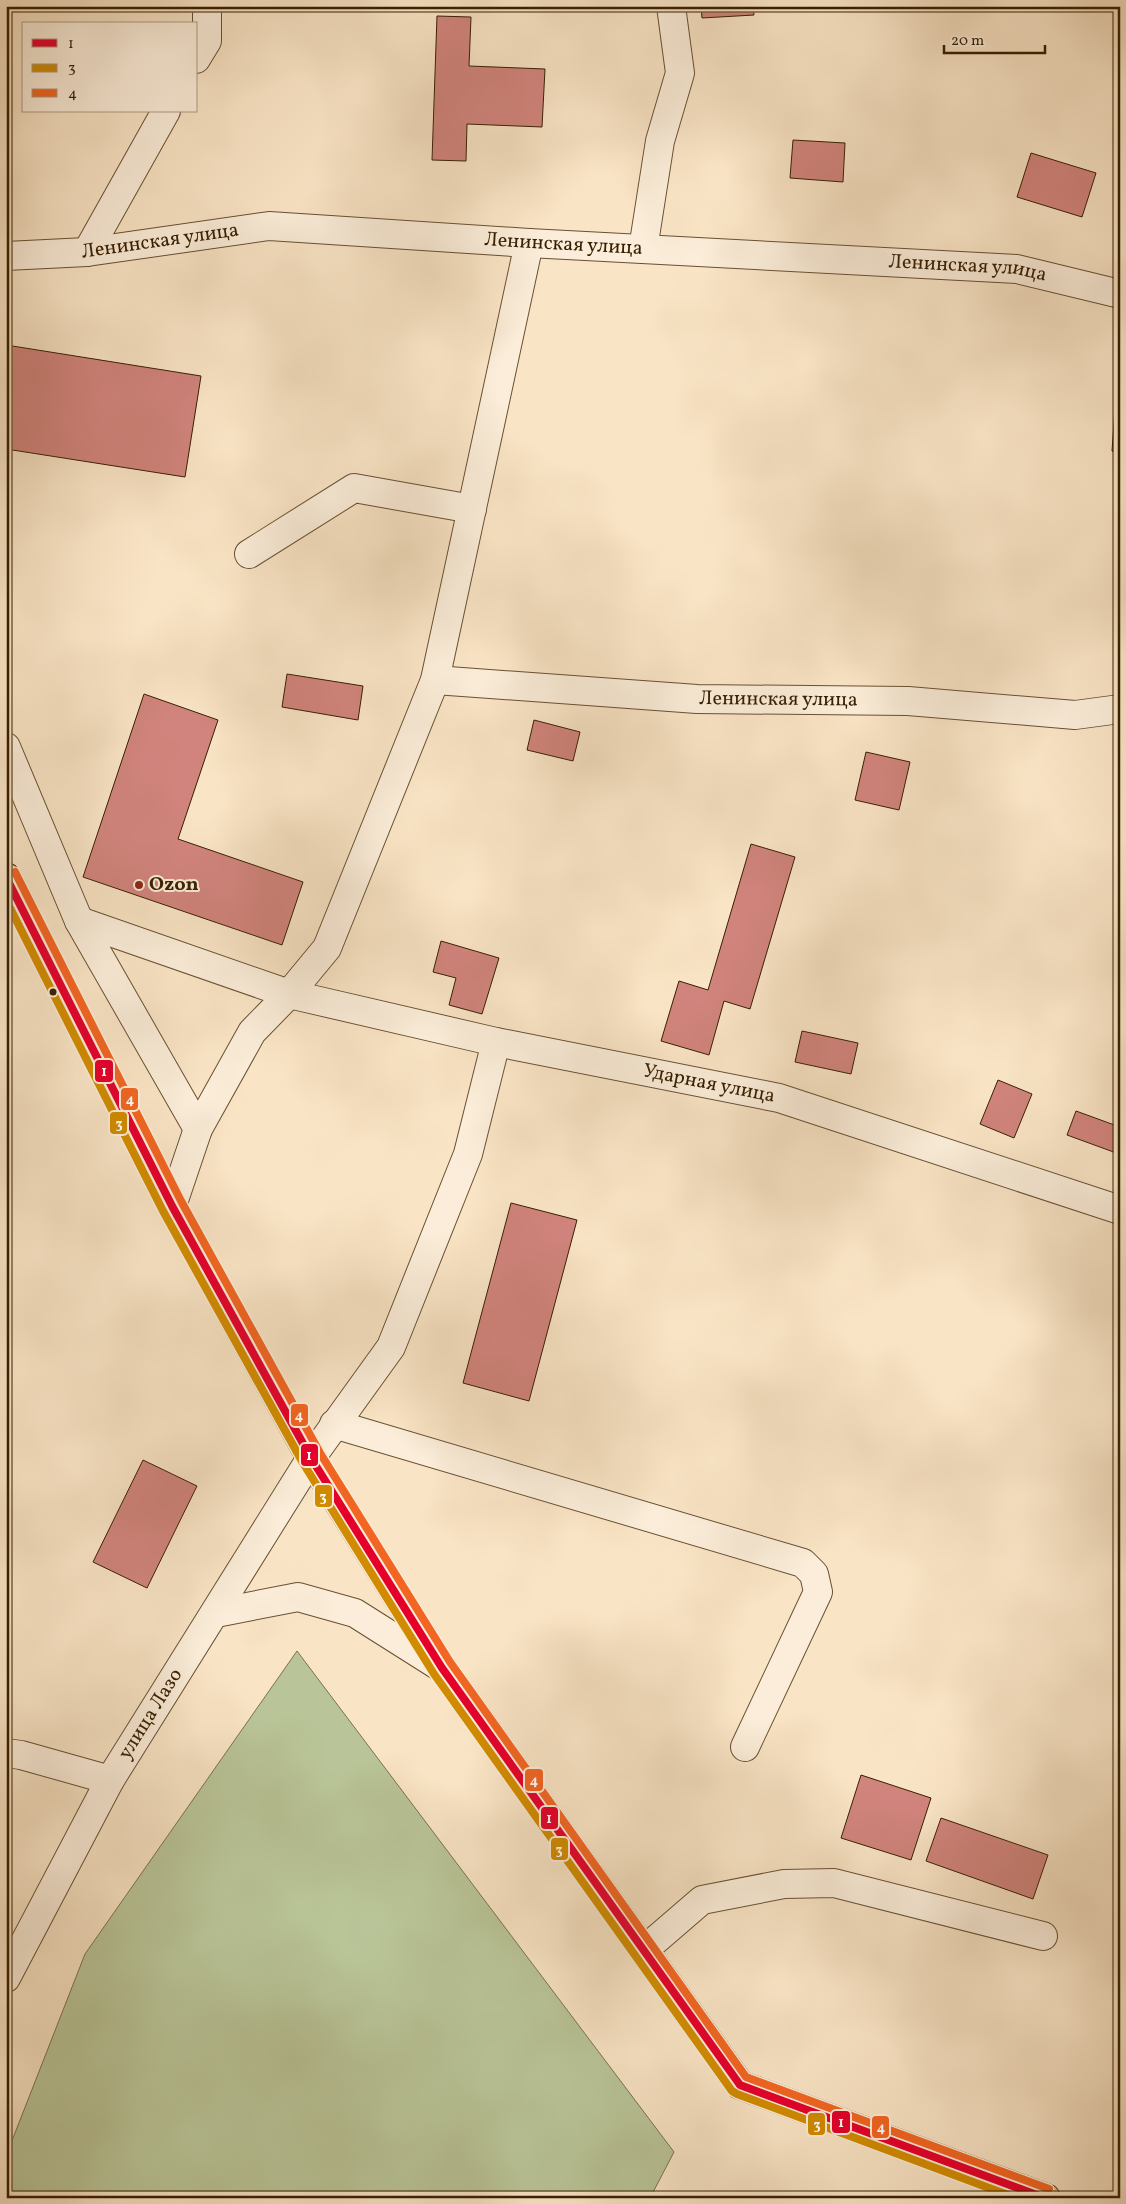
<svg xmlns="http://www.w3.org/2000/svg" width="1126" height="2204" viewBox="0 0 1126 2204" font-family="Vollkorn,serif">
<style>
.green{fill:#b9c598;stroke:#78724c}
.building{fill:#d1847d;stroke:#371f01}
.lines{fill:none;stroke-linecap:round;stroke-linejoin:round}
.minor-casing{stroke:#685032;stroke-width:30}
.major-casing{stroke:#371f01;stroke-width:30}
.minor{stroke:#fbedd9;stroke-width:28}
.major{stroke:#ecc282;stroke-width:28}
.bus-1-casing{stroke:#fbedd9;stroke-width:11}
.bus-2-casing{stroke:#fbedd9;stroke-width:11}
.bus-3-casing{stroke:#fbedd9;stroke-width:11}
.bus-1{stroke:#e4002b;stroke-width:8}
.bus-2{stroke:#d18b00;stroke-width:8}
.bus-3{stroke:#f26522;stroke-width:8}
.poi-dot{fill:#8f2418;stroke:#fbedd9;stroke-width:2}
.bus-dot{fill:#371f01;stroke:#fbedd9;stroke-width:2}
.labels{text-anchor:middle;dominant-baseline:central;stroke-width:4;stroke-linejoin:round;paint-order:stroke}
.street-label{font-size:20px;fill:#371f01;stroke:#fbedd9}
.poi-label{font-size:20px;font-weight:bold;fill:#371f01;stroke:#fbedd9;text-anchor:start}
.line-badge{stroke:#fbedd9;stroke-width:2}
.badge-label{font-size:14px;text-anchor:middle;font-weight:bold;fill:#fff}
</style>
<rect width="100%" height="100%" fill="#f9e4c5"/>
<filter id="stains"><feTurbulence type="fractalNoise" baseFrequency=".004" numOctaves="4"/><feColorMatrix values="0 0 0 0 .2 0 0 0 0 .09 0 0 0 0 .02 0 0 0 .5 -.17"/></filter>
<radialGradient id="worn" r=".72"><stop offset=".6" stop-color="#630" stop-opacity="0"/><stop offset="1" stop-color="#630" stop-opacity=".3"/></radialGradient>
<path class="green" d="M297 1651 674 2152 650 2198H6V2156L85 1954Z"/>
<path class="building" d="M701 6H753L754 15 702 18Z
M437 16 471 17 469 66 545 69 542 127 467 124 466 161 432 160Z
M793 140 845 143 843 182 790 178Z
M1031 153 1096 173 1082 217 1017 197Z
M6 345 201 376 185 477 6 449Z
M1117 379H1120V452L1112 451Z
M287 674 363 686 358 720 282 707Z
M144 694 218 720 178 839 303 882 282 945 83 877Z
M534 720 580 732 573 761 527 750Z
M866 752 910 762 899 810 855 800Z
M751 844 795 857 750 1009 724 1001 709 1055 661 1041 679 981 708 990Z
M441 941 499 958 482 1014 449 1005 456 978 433 972Z
M802 1031 858 1043 851 1074 795 1062Z
M998 1080 1032 1094 1014 1138 980 1124Z
M1076 1111 1120 1127 1119 1154 1067 1135Z
M511 1203 577 1220 529 1401 463 1383Z
M143 1460 197 1486 147 1588 93 1562Z
M861 1775 931 1798 911 1860 841 1838Z
M941 1818 1048 1855 1033 1899 926 1861Z"/>
<g class="lines">
<defs>
<g id="minor">
<path d="M196 59 207 41V6"/>
<path d="M643 249 660 141 680 73 671 6"/>
<path d="M87 252 166 111"/>
<path id="s1" d="M6 256 87 252 269 226 529 243 1017 269 1120 294"/>
<path d="M249 554 354 488 472 509"/>
<path id="s2" d="M435 680 697 699 908 701 1075 715 1120 709"/>
<path d="M6 747 79 921 198 1129"/>
<path id="s3" d="M79 921 289 994 496 1042 779 1098 1120 1210"/>
<path d="M172 1206 198 1129 252 1032 289 994 327 948 435 680 529 243"/>
<path d="M334 1424 803 1563 814 1574 818 1592 745 1747"/>
<path d="M216 1613 298 1597 355 1613 442 1668"/>
<path d="M6 1753 21 1755 110 1780"/>
<path d="M644 1950 702 1900 784 1884 834 1883 1043 1936"/>
<path id="s4" d="M6 1978 110 1780 311 1458 391 1347 468 1154 496 1042"/>
</g>
<path id="major" d="M6 877 172 1206 311 1458 442 1668 740 2085 1046 2198"/>
</defs>
<use href="#minor" class="minor-casing"/>
<use href="#major" class="major-casing"/>
<use href="#minor" class="minor"/>
<use href="#major" class="major"/>
<defs>
<path id="bus-1" d="M6 877 172 1206 311 1458 442 1668 740 2085 1045 2198"/>
<path id="bus-2" d="M6 900 163 1211 303 1463 434 1674 732 2091 737 2094 1016 2198"/>
<path id="bus-3" d="M15 872 181 1201 320 1453 450 1662 746 2077 1049 2189"/>
</defs>
<use href="#bus-1" class="bus-1-casing"/>
<use href="#bus-2" class="bus-2-casing"/>
<use href="#bus-3" class="bus-3-casing"/>
<use href="#bus-1" class="bus-1"/>
<use href="#bus-2" class="bus-2"/>
<use href="#bus-3" class="bus-3"/>
</g>
<circle class="poi-dot" cx="139" cy="885" r="5"/>
<circle class="bus-dot" cx="53" cy="992" r="4.5"/>
<g class="labels">
<g class="street-label">
<text stroke="none"><textPath href="#s1" startOffset="155">Ленинская улица</textPath></text>
<text stroke="none"><textPath href="#s1" startOffset="560">Ленинская улица</textPath></text>
<text stroke="none"><textPath href="#s1" startOffset="965">Ленинская улица</textPath></text>
<text stroke="none"><textPath href="#s2" startOffset="344">Ленинская улица</textPath></text>
<text stroke="none"><textPath href="#s3" startOffset="652">Ударная улица</textPath></text>
<text stroke="none"><textPath href="#s4" startOffset="301">улица Лазо</textPath></text>
</g>
<g class="poi-label">
<text x="149" y="885">Ozon</text>
</g>
</g>
<g class="line-badge">
<rect x="94" y="1059" width="20" height="24" rx="5" fill="#e4002b"/>
<rect x="120" y="1087" width="19" height="24" rx="5" fill="#f26522"/>
<rect x="109" y="1111" width="19" height="24" rx="5" fill="#d18b00"/>
<rect x="290" y="1403" width="19" height="24" rx="5" fill="#f26522"/>
<rect x="300" y="1443" width="19" height="24" rx="5" fill="#e4002b"/>
<rect x="314" y="1484" width="19" height="24" rx="5" fill="#d18b00"/>
<rect x="524" y="1768" width="20" height="24" rx="5" fill="#f26522"/>
<rect x="540" y="1806" width="19" height="24" rx="5" fill="#e4002b"/>
<rect x="550" y="1837" width="19" height="24" rx="5" fill="#d18b00"/>
<rect x="831" y="2110" width="20" height="24" rx="5" fill="#e4002b"/>
<rect x="807" y="2112" width="19" height="24" rx="5" fill="#d18b00"/>
<rect x="871" y="2115" width="19" height="24" rx="5" fill="#f26522"/>
</g>
<g class="badge-label">
<text x="104" y="1076">1</text>
<text x="130" y="1104">4</text>
<text x="119" y="1128">3</text>
<text x="299" y="1420">4</text>
<text x="309" y="1460">1</text>
<text x="323" y="1501">3</text>
<text x="534" y="1785">4</text>
<text x="549" y="1823">1</text>
<text x="559" y="1854">3</text>
<text x="841" y="2127">1</text>
<text x="817" y="2129">3</text>
<text x="881" y="2132">4</text>
</g>
<rect width="1126" height="2204" fill="none" stroke="#f9e4c5" stroke-width="25"/>
<rect x="8" y="8" width="1111" height="2189" fill="none" stroke="#371f01" stroke-width="2.5"/>
<rect x="12" y="12" width="1101" height="2179" fill="none" stroke="#371f01"/>
<rect x="22" y="22" width="175" height="90" fill="#fbedd9" stroke="#ad9b83"/>
<rect x="32" y="39" width="25" height="8" fill="#e4002b" stroke="#ad9b83"/>
<text x="68" y="48" font-size="15" fill="#371f01">1</text>
<rect x="32" y="64" width="25" height="8" fill="#d18b00" stroke="#ad9b83"/>
<text x="68" y="72" font-size="15" fill="#371f01">3</text>
<rect x="32" y="89" width="25" height="8" fill="#f26522" stroke="#ad9b83"/>
<text x="68" y="98" font-size="15" fill="#371f01">4</text>
<path d="M944 45v8h101v-8" fill="none" stroke="#371f01" stroke-width="2.5"/>
<text x="951" y="45" font-size="15" fill="#371f01" stroke="#fbedd9" stroke-width="4" paint-order="stroke">20 m</text>
<rect width="100%" height="100%" filter="url(#stains)"/>
<rect width="100%" height="100%" fill="url(#worn)"/>
</svg>
